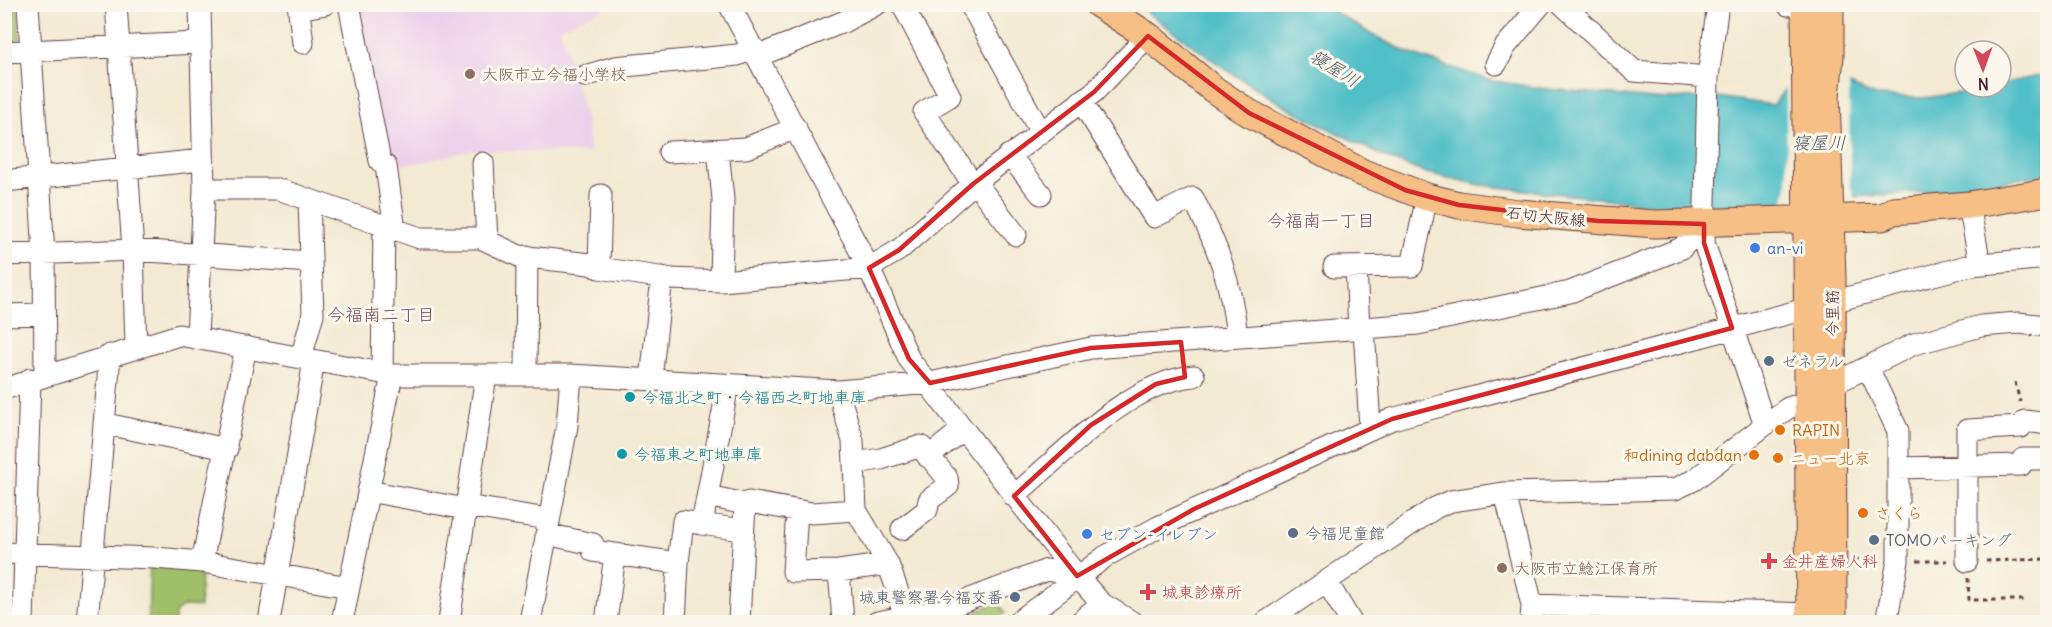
<svg xmlns="http://www.w3.org/2000/svg" width="2052" height="627" viewBox="0 0 2052 627" font-family="Delius,'Klee One',sans-serif">
<style>
.built{fill:#ecd1ea}
.green{fill:#9fc069;stroke:#74704a;stroke-width:1.5}
.water{fill:#51bfc7;stroke:#4e6f79;stroke-width:1.5}
.pier{fill:#f3ead3}
.lines{fill:none;stroke-linecap:round;stroke-linejoin:round}
.minor-casing{stroke:#633d44;stroke-width:23}
.major-casing{stroke:#633d44;stroke-width:29}
.path{stroke:#633d44;stroke-width:3;stroke-dasharray:4.5 4.5;stroke-linecap:butt}
.minor{stroke:#fff;stroke-width:21}
.major{stroke:#f5bf86;stroke-width:27}
.marked{fill:none;stroke:#d62828;stroke-width:4.5;stroke-linejoin:round}
.education-dot{fill:#8d6e63;stroke:#fbf7ec;stroke-width:2}
.shop-dot{fill:#3f7fe0;stroke:#fbf7ec;stroke-width:2}
.service-dot{fill:#5c6f8a;stroke:#fbf7ec;stroke-width:2}
.culture-dot{fill:#0f9aa8;stroke:#fbf7ec;stroke-width:2}
.food-dot{fill:#e8710a;stroke:#fbf7ec;stroke-width:2}
.health-dot{fill:#e0444e;stroke:#fbf7ec;stroke-width:2}
.labels{text-anchor:middle;dominant-baseline:central;stroke-width:6;stroke-linejoin:round;paint-order:stroke}
.education-label{font-size:16px;fill:#785e54;stroke:#fbf7ec;text-anchor:start}
.street-label{font-size:16px;fill:#4a1f2b;stroke:#fbf7ec}
.shop-label{font-size:16px;fill:#366cbe;stroke:#fbf7ec;text-anchor:start}
.service-label{font-size:16px;fill:#4e5e75;stroke:#fbf7ec;text-anchor:start}
.culture-label{font-size:16px;fill:#0d838f;stroke:#fbf7ec;text-anchor:start}
.food-label{font-size:16px;fill:#c56008;stroke:#fbf7ec;text-anchor:start}
.health-label{font-size:16px;fill:#be3a42;stroke:#fbf7ec;text-anchor:start}
.water-label{font-size:18px;font-style:italic;fill:#4c5762;stroke:#fbf7ec}
.neighbourhood-label{font-size:18px;fill:#764a64;stroke:#fbf7ec}
</style>
<rect width="100%" height="100%" fill="#fbf7ec"/>
<filter id="ink" filterUnits="userSpaceOnUse"><feTurbulence type="fractalNoise" baseFrequency=".0167" numOctaves="2"/><feDisplacementMap in="SourceGraphic" scale="12" xChannelSelector="R" yChannelSelector="G"/><feConvolveMatrix kernelMatrix="1 2 1 2 8 2 1 2 1" color-interpolation-filters="sRGB"/></filter>
<filter id="wash" filterUnits="userSpaceOnUse"><feTurbulence type="fractalNoise" baseFrequency=".008" numOctaves="4" result="noise"/><feDisplacementMap in="SourceGraphic" scale="24" xChannelSelector="R" yChannelSelector="G"/><feGaussianBlur stdDeviation="1.35" result="paint"/><feColorMatrix in="noise" values="0 0 0 0 0 0 0 0 0 0 0 0 0 0 0 0 0 1.4 0 .05"/><feComposite in="paint" operator="in"/></filter>
<g filter="url(#wash)">
<rect width="100%" height="100%" fill="#f3ead3"/>
<path class="built" d="M355 5H612L560 28 586 121 589 153 471 150 424 162 389 165Z"/>
<path class="green" d="M4 5H18L21 47 5 48Z
M150 561 201 566 200 607 184 606 175 613V622H148Z
M998 601 1005 613 993 622H949L948 618 976 612Z"/>
<path class="water" d="M1137 5H1324L1369 33 1413 55 1493 81 1548 89 1655 99 1717 97 1773 105 1789 84H1847L1876 96 1923 98 2001 87V84L2047 74V174L1950 190 1717 207 1660 205 1481 185 1426 173 1389 159 1286 107 1225 69Z"/>
<path class="pier" d="M1789 81 1849 82 1850 184 1855 199 1783 204 1787 187 1786 83Z"/>
</g>
<g filter="url(#ink)">
<g class="lines">
<defs>
<path id="minor" d="M28 4 44 254 45 375
M116 4 133 250 136 347
M298 4 303 43
M349 4 380 161 386 166 395 230
M729 4 869 268 909 359 1077 576 1101 603 1132 622
M902 4 950 96 924 112 973 184
M970 4 1040 131
M1562 4 1634 71 1708 77
M1718 4 1708 77 1704 243 1765 425 1788 408 1807 402 1831 385 1914 344 1981 326 2018 323 2048 326
M1788 4V5
M299 9 325 4
M4 52 199 43
M758 56 843 22 877 4
M1496 64 1505 47 1541 4
M585 76 615 67 738 55 754 48
M1081 101 1154 217 1193 198C1218 246 1231 282 1237 336
M718 150 723 199 721 281
M669 152 746 148 796 128
M1009 155 1041 194
M483 163 487 240
M4 181 202 160
M975 182 1016 235
M204 189H278L420 238H481L519 256 590 264 599 268 672 279 721 281 869 268 899 250 973 184 1094 92 1148 36
M1969 205 1980 264
M4 255 133 250 310 262
M1334 267 1412 266 1427 197
M1356 267 1359 329
M599 268 601 195
M4 315 44 314
M1364 328 1370 428
M197 338 204 189 200 4
M301 358 313 314 309 202
M1868 368 1898 431V561L1886 622
M382 373 384 226
M526 374 527 256
M651 380 662 277
M4 389 179 335 392 375H571L838 391 930 383 1091 348 1418 324 1570 292 1682 248 1704 224
M838 391 853 441 856 510 888 564 897 589 904 617
M106 424 227 449
M855 463 881 459 921 446 928 457 962 430
M1898 468 2021 465 2023 459H2048
M368 491 466 509
M1505 493 1532 605 1531 622
M708 496 745 504 749 502 812 513 856 510
M1014 496C1064 454 1128 382 1194 376
M466 506 548 519
M797 511 793 572 839 571 888 564
M702 524 742 530
M902 529 927 510 929 500 948 486 947 478 929 456
M546 534 593 544V551L678 563
M4 553 155 558 202 562 349 587
M1967 561V430L2021 427 2025 421 2048 424
M202 562 246 347
M839 571 843 622
M1327 582 1351 622
M1532 605 1810 614
M23 622 30 379
M87 622 110 355
M269 622 314 361
M342 622 392 375
M449 622 486 375
M530 622 567 426 571 375
M606 622 615 555
M675 622 678 563 683 521 702 524 728 385
M739 622 745 504
M877 622 941 610 1047 570 1077 576
M1018 622 1106 556 1158 527 1392 419 1971 265 2048 258
M1080 622 1101 603
M1266 622 1435 508 1451 501 1505 493 1675 489 1694 480 1765 425"/>
<path id="major" d="M1098 4 1148 36 1213 89 1249 113 1363 173 1427 197 1459 205 1518 213 1655 224 1882 217 1893 211 1969 205 2048 192
M1805 4 1810 622
M1830 4V56L1826 96 1832 277 1833 622"/>
</defs>
<use href="#minor" class="minor-casing"/>
<use href="#major" class="major-casing"/>
<path class="path" d="M2015 382 2020 402
M1854 559 1878 560
M1917 561H1947
M1986 561 2048 559
M1968 578 1969 600H2024"/>
<use href="#minor" class="minor"/>
<use href="#major" class="major"/>
</g>
</g>
<path class="marked" d="M1148 36 1249 113 1405 190 1459 205 1598 221 1704 224V243L1732 328 1392 419 1194 509 1077 576 1014 496 1091 425 1156 384 1185 377 1181 342 1091 348 930 383 909 359 869 268 899 250 973 184 1094 92Z"/>
<g class="education-dot">
<circle cx="470" cy="74" r="6"/>
<circle cx="1502" cy="568" r="6"/>
</g>
<g class="shop-dot">
<circle cx="1755" cy="248" r="6"/>
<circle cx="1087" cy="534" r="6"/>
</g>
<g class="service-dot">
<circle cx="1769" cy="361" r="6"/>
<circle cx="1293" cy="533" r="6"/>
<circle cx="1874" cy="540" r="6"/>
<circle cx="1015" cy="597" r="6"/>
</g>
<g class="culture-dot">
<circle cx="630" cy="397" r="6"/>
<circle cx="622" cy="454" r="6"/>
</g>
<g class="food-dot">
<circle cx="1780" cy="430" r="6"/>
<circle cx="1754" cy="455" r="6"/>
<circle cx="1778" cy="458" r="6"/>
<circle cx="1863" cy="513" r="6"/>
</g>
<g class="health-dot">
<path d="M1766 552h6v6h6v6h-6v6h-6v-6h-6v-6h6z"/>
<path d="M1145 583h6v6h6v6h-6v6h-6v-6h-6v-6h6z"/>
</g>
<g class="labels">
<g class="education-label">
<text x="482" y="74">大阪市立今福小学校</text>
<text x="1514" y="568">大阪市立鯰江保育所</text>
</g>
<g class="street-label">
<text transform="translate(1546 216) rotate(6)">石切大阪線</text>
<text transform="translate(1832 313) rotate(-90)">今里筋</text>
</g>
<g class="shop-label">
<text x="1767" y="248">an-vi</text>
<text x="1099" y="534">セブン-イレブン</text>
</g>
<g class="service-label">
<text x="1781" y="361">ゼネラル</text>
<text x="1305" y="533">今福児童館</text>
<text x="1886" y="540">TOMOパーキング</text>
<text x="1003" y="597" text-anchor="end">城東警察署今福交番</text>
</g>
<g class="culture-label">
<text x="642" y="397">今福北之町・今福西之町地車庫</text>
<text x="634" y="454">今福東之町地車庫</text>
</g>
<g class="food-label">
<text x="1792" y="430">RAPIN</text>
<text x="1742" y="455" text-anchor="end">和dining dabdan</text>
<text x="1790" y="458">ニュー北京</text>
<text x="1875" y="513">さくら</text>
</g>
<g class="health-label">
<text x="1782" y="561">金井産婦人科</text>
<text x="1162" y="592">城東診療所</text>
</g>
<g class="water-label">
<text transform="translate(1335 68) rotate(32)">寝屋川</text>
<text x="1819" y="142">寝屋川</text>
</g>
<g class="neighbourhood-label">
<text x="1321" y="220">今福南一丁目</text>
<text x="381" y="314">今福南二丁目</text>
</g>
</g>
<rect width="2052" height="627" fill="none" stroke="#fbf7ec" stroke-width="24"/>
<g transform="translate(1983 69) rotate(179)"><circle r="28" fill="#fbf7ec" stroke="#b4a19f" stroke-width="1.5"/>
<path d="M0-4.5L10 22L0 15L-10 22Z" fill="#d1495b"/>
<text y="-9" font-size="16" font-weight="bold" text-anchor="middle" fill="#4a1f2b">N</text>
</g>
</svg>
